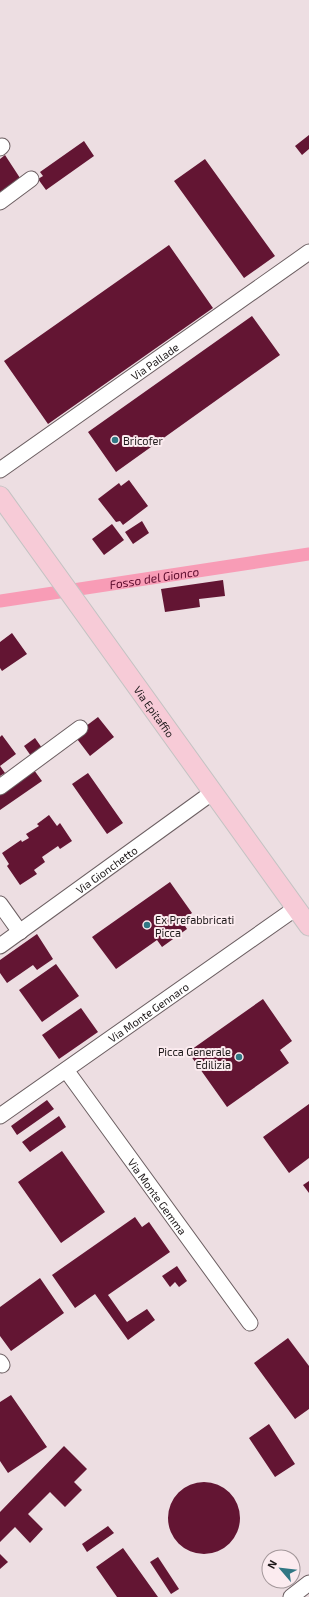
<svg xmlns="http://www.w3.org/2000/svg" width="309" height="1597" viewBox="0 0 309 1597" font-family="'Exo 2',sans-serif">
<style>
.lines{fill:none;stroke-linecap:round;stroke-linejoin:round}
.canal{stroke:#f89cb6;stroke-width:13}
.building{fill:#631533}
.minor-casing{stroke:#6c5f62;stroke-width:17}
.major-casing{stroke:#c4c3c3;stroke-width:21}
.minor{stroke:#fff;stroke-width:15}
.major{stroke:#f7cbd7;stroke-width:19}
.poi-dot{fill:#317784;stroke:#fbebef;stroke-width:1.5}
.labels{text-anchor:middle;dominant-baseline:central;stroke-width:4;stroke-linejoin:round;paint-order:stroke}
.street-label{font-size:11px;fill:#1e191a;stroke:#fbebef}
.poi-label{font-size:11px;fill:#1e191a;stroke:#fbebef;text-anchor:start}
.water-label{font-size:12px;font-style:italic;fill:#5c0b2d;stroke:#fbebef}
</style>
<rect width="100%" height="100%" fill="#eddee2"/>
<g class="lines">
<path class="canal" id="s1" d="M0 601 309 554"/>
</g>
<path class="building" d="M309 135V149L302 155 295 146Z
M84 141 94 156 46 190 38 179 43 176 40 172Z
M5 155 20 178 0 192V159Z
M205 159 275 256 244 278 174 181Z
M169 245 213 308 48 424 4 361Z
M252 316 280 355 116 472 88 432Z
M129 480 148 506 123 525 120 521 116 522 98 499 119 483 121 486Z
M142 521 149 533 133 544 125 532Z
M112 524 124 540 104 555 92 539Z
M223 580 225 596 199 599 200 607 165 612 161 589Z
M12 633 27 654 2 671 0 668V642Z
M98 717 114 737 90 756 74 735Z
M2 735 16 754 0 766 5 773 0 776V737Z
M35 738 42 748 31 756 24 746Z
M34 770 42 781 0 810V794Z
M88 773 123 823 107 834 72 784Z
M49 815 57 826 60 823 72 841 60 849 58 846 42 857 45 862 34 870 37 874 20 885 7 866 9 864 2 853 21 840 22 842 29 838 26 834 39 826 37 824Z
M170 882 192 913 182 921 187 929 162 947 157 940 116 969 92 937Z
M37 934 53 959 37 970 33 965 7 983 0 973V960Z
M56 964 79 996 42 1022 19 990Z
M263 999 292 1041 280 1050 289 1063 227 1107 188 1052Z
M81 1008 98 1032 59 1059 42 1035Z
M47 1100 54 1109 17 1135 11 1126Z
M309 1104V1158L289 1173 263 1137Z
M59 1116 66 1127 30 1152 22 1142Z
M62 1151 105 1212 61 1243 18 1182Z
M309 1181V1193L303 1185Z
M135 1217 142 1227 149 1222 170 1252 108 1295 127 1322 147 1309 155 1320 128 1340 95 1294 75 1308 52 1275Z
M177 1266 187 1281 179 1287 175 1282 170 1287 162 1276Z
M40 1278 64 1313 11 1351 0 1336V1307Z
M288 1338 309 1366V1409L295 1419 254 1363Z
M11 1395 47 1447 8 1473 0 1461V1402Z
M269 1424 295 1464 275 1477 249 1438Z
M64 1446 87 1469 74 1482 82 1490 65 1507 50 1492 28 1514 43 1529 30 1543 15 1527 0 1542V1512Z
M168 1518a36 36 0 1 1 72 0a36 36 0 1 1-72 0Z
M108 1526 114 1533 87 1552 82 1544Z
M123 1548 158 1597H117L96 1567Z
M0 1554 8 1562 0 1569Z
M158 1557 179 1589 171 1594 150 1562Z"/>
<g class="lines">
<defs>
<g id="minor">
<path d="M0 148 2 146"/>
<path d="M0 202 31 179"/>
<path id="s2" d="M0 470 309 252"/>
<path d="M0 787 80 728"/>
<path d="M0 904 20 932"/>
<path id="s3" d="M0 946 213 792"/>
<path id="s4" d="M66 1070 250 1323"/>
<path id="s5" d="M0 1116 296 908"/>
<path d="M0 1362 2 1365"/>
<path d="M291 1597 309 1583"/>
</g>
<g id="major">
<path id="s6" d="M0 496 309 926"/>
</g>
</defs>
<use href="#minor" class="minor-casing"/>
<use href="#major" class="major-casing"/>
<use href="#minor" class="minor"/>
<use href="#major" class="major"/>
</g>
<g class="poi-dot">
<circle cx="115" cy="440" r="4"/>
<circle cx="147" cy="925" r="4"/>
<circle cx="239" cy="1057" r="4"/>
</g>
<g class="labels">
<g class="street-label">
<text stroke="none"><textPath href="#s2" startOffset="189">Via Pallade</textPath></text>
<text stroke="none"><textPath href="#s6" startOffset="265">Via Epitaffio</textPath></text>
<text stroke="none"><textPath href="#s3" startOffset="131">Via Gionchetto</textPath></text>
<text stroke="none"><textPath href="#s5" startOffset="181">Via Monte Gennaro</textPath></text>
<text stroke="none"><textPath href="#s4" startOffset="156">Via Monte Gemma</textPath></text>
</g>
<g class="poi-label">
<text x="123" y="440">Bricofer</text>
<text x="155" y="919">Ex Prefabbricati<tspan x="155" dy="13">Picca</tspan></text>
<text x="231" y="1051" text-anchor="end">Picca Generale<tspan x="231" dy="13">Edilizia</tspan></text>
</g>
<g class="water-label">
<text stroke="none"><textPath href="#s1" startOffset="156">Fosso del Gionco</textPath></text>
</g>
</g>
<g transform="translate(281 1569) rotate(298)"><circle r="19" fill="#fbebef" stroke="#a3979a"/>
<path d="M0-3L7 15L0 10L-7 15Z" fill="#317784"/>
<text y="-6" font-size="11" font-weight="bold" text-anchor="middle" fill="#1e191a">N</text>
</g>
</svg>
